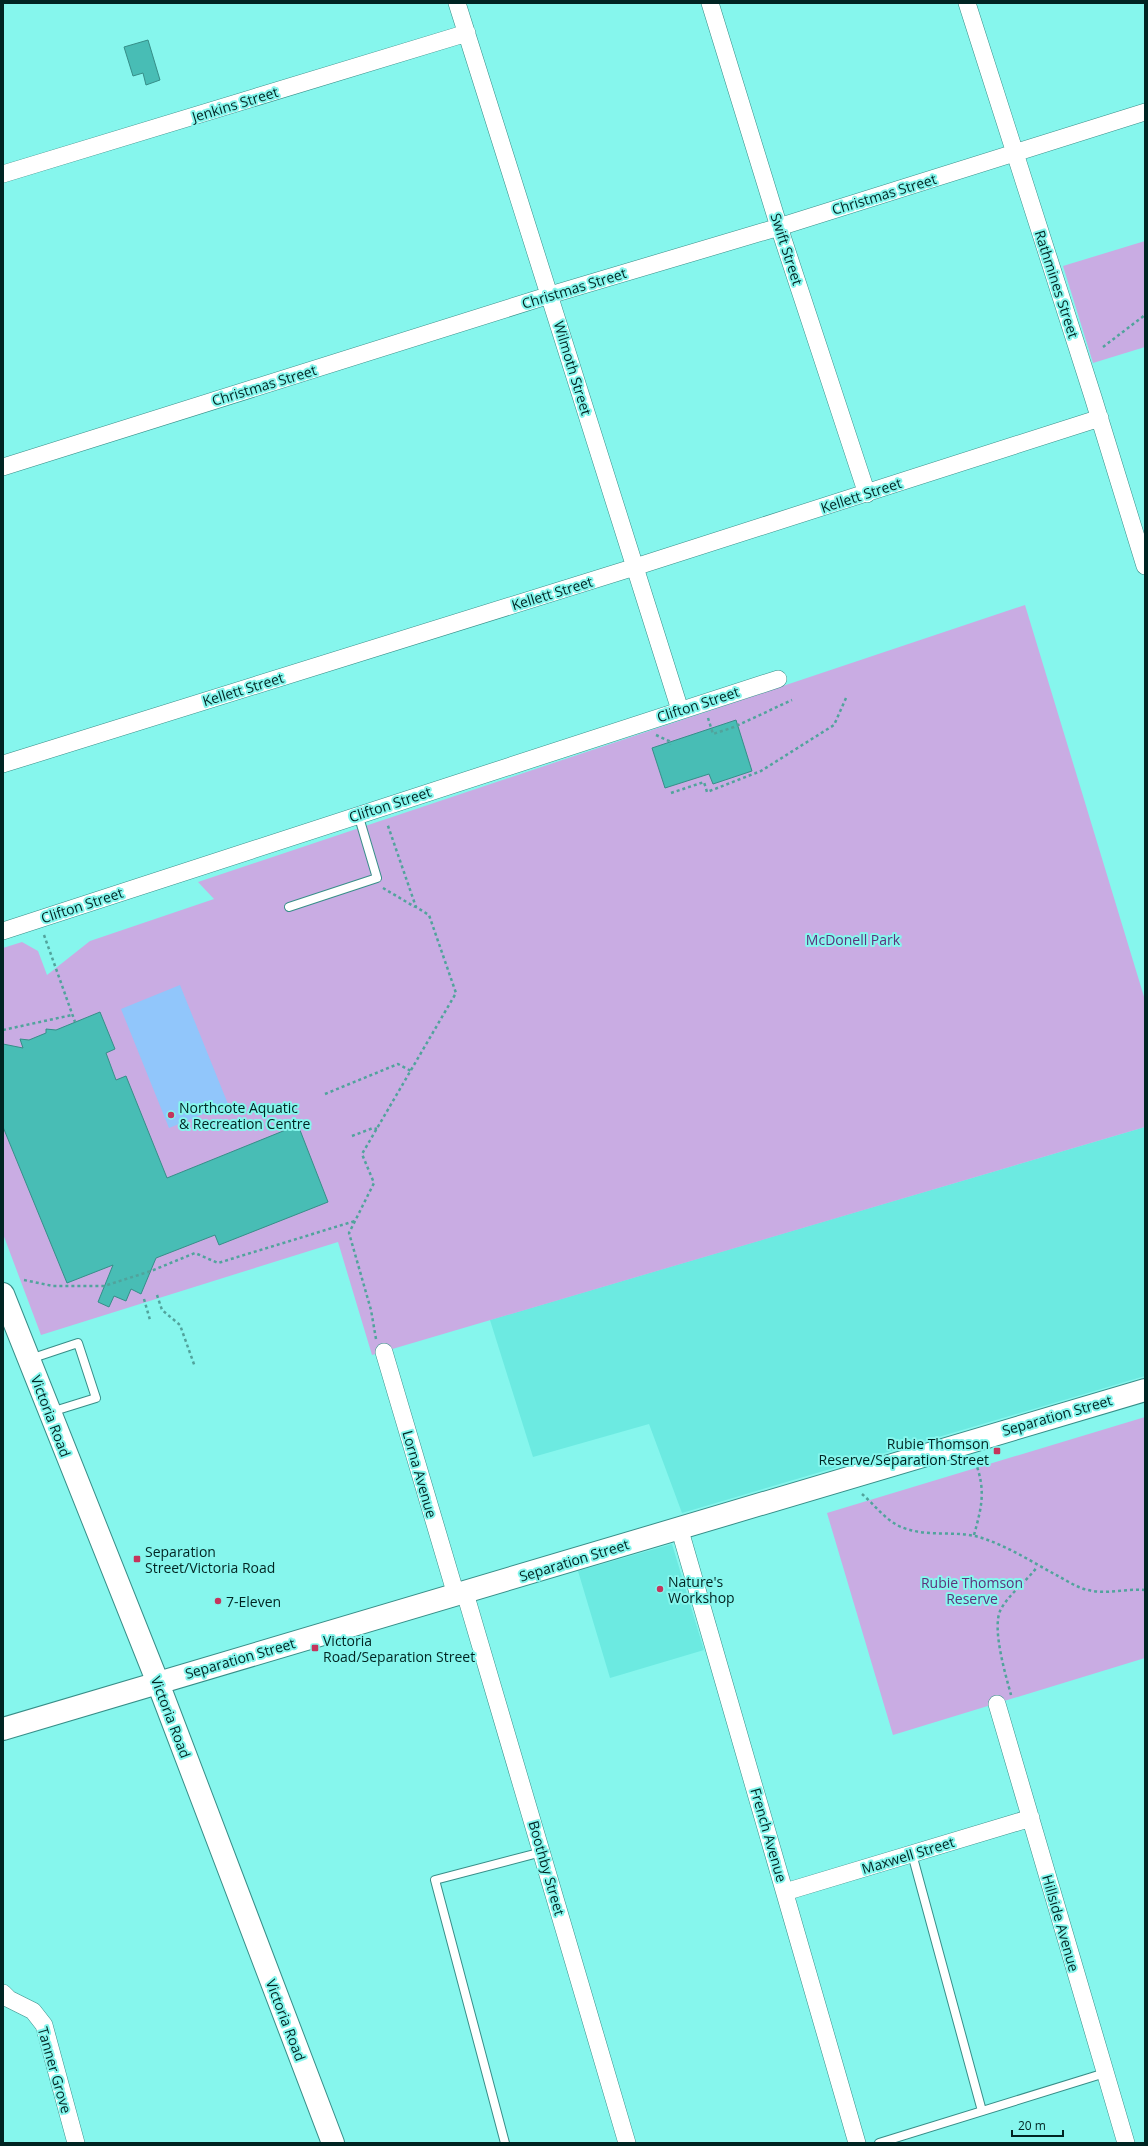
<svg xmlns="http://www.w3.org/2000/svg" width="1148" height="2146" viewBox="0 0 1148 2146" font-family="'Open Sans',sans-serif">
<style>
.built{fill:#6ceae1}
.green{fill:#c9ace3}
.water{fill:#91c6fb}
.building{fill:#48bdb5;stroke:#368e88}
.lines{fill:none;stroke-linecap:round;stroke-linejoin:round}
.lane-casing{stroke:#378e88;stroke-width:10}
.street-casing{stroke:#378e88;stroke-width:18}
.secondary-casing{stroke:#378e88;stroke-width:24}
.path{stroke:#51a39c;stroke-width:2.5;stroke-dasharray:3 3;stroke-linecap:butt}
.lane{stroke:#fff;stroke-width:8}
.street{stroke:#fff;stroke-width:17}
.secondary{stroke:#fff;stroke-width:22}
.poi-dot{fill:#c4355d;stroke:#86f6ed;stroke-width:1.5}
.labels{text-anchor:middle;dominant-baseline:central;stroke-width:4;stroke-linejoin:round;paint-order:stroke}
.street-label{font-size:14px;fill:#002422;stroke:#86f6ed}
.park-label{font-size:14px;fill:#5d327b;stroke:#86f6ed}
.poi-label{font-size:14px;fill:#002422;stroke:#86f6ed;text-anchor:start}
</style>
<rect width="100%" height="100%" fill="#86f6ed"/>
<path class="built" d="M1145 1127V1376L682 1513 649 1424 533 1457 490 1320Z
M672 1544 704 1650 610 1678 578 1571Z"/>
<path class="green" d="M1145 241V347L1093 363 1063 266Z
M1025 605 1145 1000V1127L372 1355 338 1242 41 1335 3 1234V948L22 942 38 951 47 975 90 941 214 899 198 882Z
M1145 1417V1658L893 1735 827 1513Z"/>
<path class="water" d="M180 985 228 1104 169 1128 121 1009Z"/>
<path class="building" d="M148 40 160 80 146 85 143 73 133 76 124 47Z
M736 720 752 771 713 784 709 774 665 788 652 748Z
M100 1012 115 1049 106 1053 116 1080 126 1076 167 1178 298 1125 328 1202 219 1245 215 1235 156 1258 141 1294 131 1289 126 1301 114 1296 109 1307 98 1302 113 1265 67 1283 3 1127V1044L23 1048 20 1039 29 1040 46 1033V1029L56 1030Z"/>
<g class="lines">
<defs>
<path id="lane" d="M289 907 377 878 358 814
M30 1359 78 1343 96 1398 51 1412
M912 1854 982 2111
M505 2143 435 1880 542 1852
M879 2143 1105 2073"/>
<path id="street" d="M457 3 680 710
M710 3 779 227 867 494
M967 3 1093 397 1145 566
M3 174 467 33
M3 467 550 295 779 227 1145 112
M3 764 635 567 1100 418
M3 931 778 679
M384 1352 456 1595
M679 1527 857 2143
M465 1593 627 2143
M997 1704 1126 2143
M785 1892 1031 1818
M3 1993 9 1999 33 2011 44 2025 76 2143"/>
<path id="secondary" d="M3 1294 158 1683 333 2143
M3 1729 1145 1390"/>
</defs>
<use href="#lane" class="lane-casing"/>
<use href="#street" class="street-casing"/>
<use href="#secondary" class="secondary-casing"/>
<path class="path" d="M1103 347 1145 315
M708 718 713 734 734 727 792 700
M656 735 669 741 670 745
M671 793 704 782 707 792 761 771 834 725 846 698
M383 888 415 907
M44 935 75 1022
M3 1030 72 1015
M325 1094 398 1064 411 1071
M352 1136 373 1128 377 1129
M24 1280 53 1286H104L151 1271 195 1253 218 1263 355 1221
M157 1295 162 1310 180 1325 195 1367
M144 1299 150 1320
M376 1339 371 1310 349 1233 374 1183 362 1154 456 993 429 915 416 907 387 823
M862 1494C876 1506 888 1524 907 1529 931 1537 958 1530 982 1538 1010 1547 1035 1564 1060 1577 1069 1582 1078 1588 1088 1590 1107 1595 1126 1588 1145 1590
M974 1535C982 1506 986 1490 975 1461
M1011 1695C1006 1676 991 1627 1001 1609 1010 1593 1026 1582 1037 1567"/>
<use href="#lane" class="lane"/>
<use href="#street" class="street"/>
<use href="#secondary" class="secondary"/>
</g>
<g class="poi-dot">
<circle cx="171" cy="1115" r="4"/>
<rect x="993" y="1447" width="8" height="8" rx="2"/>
<rect x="133" y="1555" width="8" height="8" rx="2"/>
<circle cx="660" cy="1589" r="4"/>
<circle cx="218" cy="1601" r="4"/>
<rect x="311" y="1644" width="8" height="8" rx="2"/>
</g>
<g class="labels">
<g class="street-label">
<text transform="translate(235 104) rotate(-17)">Jenkins Street</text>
<text transform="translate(884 194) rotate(-17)">Christmas Street</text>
<text transform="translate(787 249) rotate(72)">Swift Street</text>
<text transform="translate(1057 284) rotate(72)">Rathmines Street</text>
<text transform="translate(574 288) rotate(-17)">Christmas Street</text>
<text transform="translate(573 368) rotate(73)">Wilmoth Street</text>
<text transform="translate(264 385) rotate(-17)">Christmas Street</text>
<text transform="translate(861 495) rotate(-18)">Kellett Street</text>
<text transform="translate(552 593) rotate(-17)">Kellett Street</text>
<text transform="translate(243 689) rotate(-17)">Kellett Street</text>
<text transform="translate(698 704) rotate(-18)">Clifton Street</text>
<text transform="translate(390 804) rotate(-18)">Clifton Street</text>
<text transform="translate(82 905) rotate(-18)">Clifton Street</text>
<text transform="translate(1057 1415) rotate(-16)">Separation Street</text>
<text transform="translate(51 1416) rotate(69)">Victoria Road</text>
<text transform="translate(420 1474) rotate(74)">Lorna Avenue</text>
<text transform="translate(574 1560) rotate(-17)">Separation Street</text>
<text transform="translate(240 1658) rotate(-16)">Separation Street</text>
<text transform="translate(171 1717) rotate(69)">Victoria Road</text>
<text transform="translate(769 1835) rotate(74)">French Avenue</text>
<text transform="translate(908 1855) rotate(-17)">Maxwell Street</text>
<text transform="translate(547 1868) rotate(74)">Boothby Street</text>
<text transform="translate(1061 1923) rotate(74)">Hillside Avenue</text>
<text transform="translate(286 2020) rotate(69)">Victoria Road</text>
<text transform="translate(55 2070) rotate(74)">Tanner Grove</text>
</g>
<g class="park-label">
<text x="853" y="939">McDonell Park</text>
<text x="972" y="1582">Rubie Thomson<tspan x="972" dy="16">Reserve</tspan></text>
</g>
<g class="poi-label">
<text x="179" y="1107">Northcote Aquatic<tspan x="179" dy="16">&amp; Recreation Centre</tspan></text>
<text x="989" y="1443" text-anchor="end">Rubie Thomson<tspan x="989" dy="16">Reserve/Separation Street</tspan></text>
<text x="145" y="1551">Separation<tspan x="145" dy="16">Street/Victoria Road</tspan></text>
<text x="668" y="1581">Nature's<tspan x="668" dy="16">Workshop</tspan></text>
<text x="226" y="1601">7-Eleven</text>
<text x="323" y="1640">Victoria<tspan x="323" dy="16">Road/Separation Street</tspan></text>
</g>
</g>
<rect width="1148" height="2146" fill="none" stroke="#002422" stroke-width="8"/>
<path d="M1012 2130v6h51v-6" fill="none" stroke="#002422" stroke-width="2"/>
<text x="1018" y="2130" font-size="12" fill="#002422" stroke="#86f6ed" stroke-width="3" paint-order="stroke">20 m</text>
</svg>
